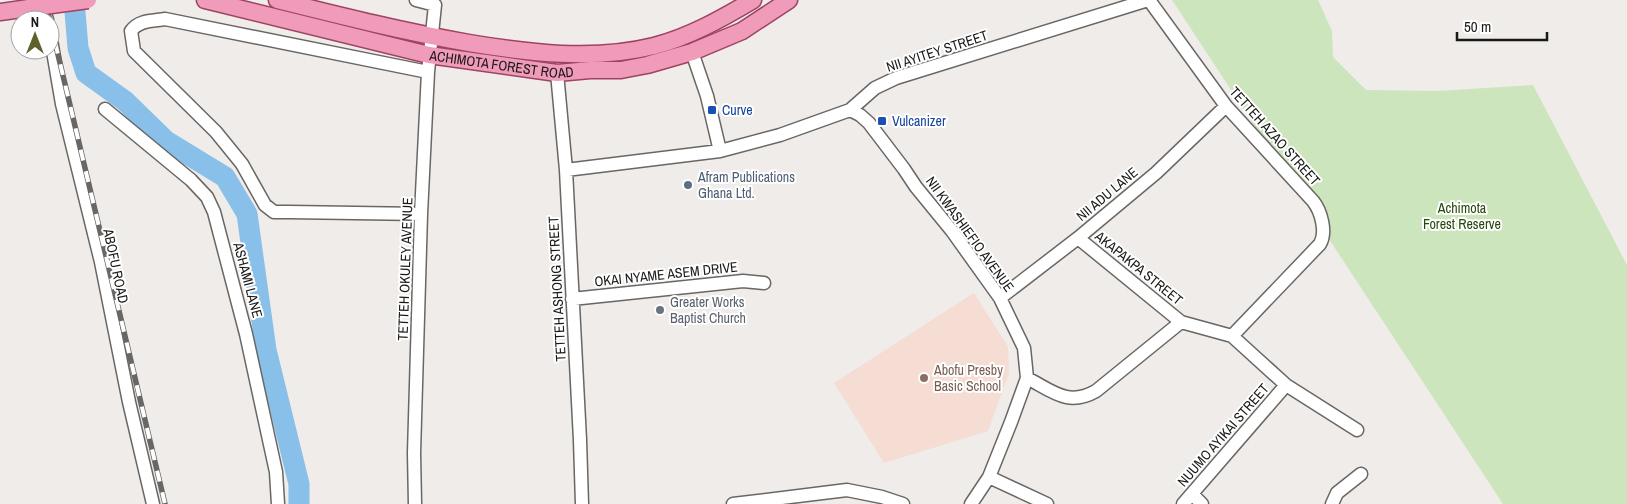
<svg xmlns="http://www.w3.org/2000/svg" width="1627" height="504" viewBox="0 0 1627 504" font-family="'Archivo Narrow',sans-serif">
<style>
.education{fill:#f5ddd3}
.green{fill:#cde5bd}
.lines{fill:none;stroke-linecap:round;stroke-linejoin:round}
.river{stroke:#88c0e9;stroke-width:21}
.minor-casing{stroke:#696764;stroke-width:15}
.major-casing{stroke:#9e4362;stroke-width:19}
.minor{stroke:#fff;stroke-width:12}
.major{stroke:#ef9bb9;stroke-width:16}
.rail-casing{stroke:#696766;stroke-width:5.5}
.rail{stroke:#fff;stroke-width:4;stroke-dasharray:11;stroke-linecap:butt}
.major-bridge-casing{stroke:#9e4362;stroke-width:19;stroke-linecap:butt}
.major-bridge{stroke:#ef9bb9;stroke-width:16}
.transit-dot{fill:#1a4fb4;stroke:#fff;stroke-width:2}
.service-dot{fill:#5c6f8a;stroke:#fff;stroke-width:2}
.worship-dot{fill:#6b7280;stroke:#fff;stroke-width:2}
.education-dot{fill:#8d6e63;stroke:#fff;stroke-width:2}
.labels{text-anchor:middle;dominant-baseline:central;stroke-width:4;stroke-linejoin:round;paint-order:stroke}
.street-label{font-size:14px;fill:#1a1918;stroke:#fff}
.transit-label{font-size:14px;fill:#164399;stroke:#fff;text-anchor:start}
.service-label{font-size:14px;fill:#4e5e75;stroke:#fff;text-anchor:start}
.park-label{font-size:14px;fill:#29460c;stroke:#fff}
.worship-label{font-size:14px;fill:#5b616d;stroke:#fff;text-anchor:start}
.education-label{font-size:14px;fill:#785e54;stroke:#fff;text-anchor:start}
</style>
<rect width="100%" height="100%" fill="#efece9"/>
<path class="education" d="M974 293 1008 347 1009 373 988 431 884 463 834 383Z"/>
<path class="green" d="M1172 0H1318L1332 31 1333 57 1366 90 1437 91 1533 85 1627 265V504H1503Z"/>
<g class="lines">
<path class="river" d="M74 0 78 48 86 73 125 101 166 141 225 177 247 214 266 350 299 484V504"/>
<defs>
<path id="minor" d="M41 0 47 20
M1149 0 1226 106 1313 201C1321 211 1327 232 1320 244L1232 336
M50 34 62 104 101 262 129 402 153 504
M692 52 707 96 720 151
M557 73 566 170 580 440 582 504
M105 109 191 180 207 197 214 212 246 334 276 472 278 504
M850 110 860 115 869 123 904 169 916 187 952 231 1000 298 1024 348 1027 378 1011 422 989 477 971 504
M566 170 720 151 780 135 850 110 875 88 896 78 1148 0
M421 214 289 212H274L265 205 242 164 216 132 134 51 131 31C139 20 152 21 165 19L428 72
M1078 238 1181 322 1232 336 1286 385 1357 430
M1000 298 1078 238 1156 173 1226 106
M572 299 743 281 764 283
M1027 378C1052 391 1068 407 1096 391L1181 322
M989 477 1047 504
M1192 494 1202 504
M415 504 414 453 421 214 428 72 435 5 416 0
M733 504 847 490 882 497 903 504
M1183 504 1286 385
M1332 504 1337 493 1361 474"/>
<g id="major">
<path id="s1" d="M205 0 429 55 557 73 590 70H621L647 65 692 52 742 31 789 0"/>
<path d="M277 0C341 16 405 32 469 43 529 53 594 61 654 46 689 37 721 19 753 0"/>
<path d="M0 12 29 8"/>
</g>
</defs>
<use href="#minor" class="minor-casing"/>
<use href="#major" class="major-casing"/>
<use href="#minor" class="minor"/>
<use href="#major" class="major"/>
<defs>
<path id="rail" d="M45 0 165 504"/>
</defs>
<use href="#rail" class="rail-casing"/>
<use href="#rail" class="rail"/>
<defs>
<path id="major-bridge" d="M29 8 88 0"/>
</defs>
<use href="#major-bridge" class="major-bridge-casing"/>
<use href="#major-bridge" class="major-bridge"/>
</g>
<g class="transit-dot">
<rect x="707" y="105" width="10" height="10" rx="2.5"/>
<rect x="877" y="116" width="10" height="10" rx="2.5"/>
</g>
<circle class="service-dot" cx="688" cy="185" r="5"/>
<circle class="worship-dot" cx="660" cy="310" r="5"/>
<circle class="education-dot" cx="924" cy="378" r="5"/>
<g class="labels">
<g class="street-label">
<text transform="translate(937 51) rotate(-18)">NII AYITEY STREET</text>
<text stroke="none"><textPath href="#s1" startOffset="304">ACHIMOTA FOREST ROAD</textPath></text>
<text transform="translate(1275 136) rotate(48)">TETTEH AZAO STREET</text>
<text transform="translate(1107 194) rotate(-40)">NII ADU LANE</text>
<text transform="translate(970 234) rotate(54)">NII KWASHIEFIO AVENUE</text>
<text transform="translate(116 266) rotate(78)">ABOFU ROAD</text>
<text transform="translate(1139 268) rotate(39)">AKAPAKPA STREET</text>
<text transform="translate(405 269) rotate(-88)">TETTEH OKULEY AVENUE</text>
<text transform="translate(666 274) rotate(-6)">OKAI NYAME ASEM DRIVE</text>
<text transform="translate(248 280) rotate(75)">ASHAMI LANE</text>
<text transform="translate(557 289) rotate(-93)">TETTEH ASHONG STREET</text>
<text transform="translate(1223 435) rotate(-49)">NUUMO AYIKAI STREET</text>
</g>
<g class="transit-label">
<text x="722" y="110">Curve</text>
<text x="892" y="121">Vulcanizer</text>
</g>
<g class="service-label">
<text x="698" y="177">Afram Publications<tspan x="698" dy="16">Ghana Ltd.</tspan></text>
</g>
<g class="park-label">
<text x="1462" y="208">Achimota<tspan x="1462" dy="16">Forest Reserve</tspan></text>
</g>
<g class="worship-label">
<text x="670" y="302">Greater Works<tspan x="670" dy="16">Baptist Church</tspan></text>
</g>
<g class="education-label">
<text x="934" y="370">Abofu Presby<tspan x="934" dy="16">Basic School</tspan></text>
</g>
</g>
<g transform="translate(35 35)"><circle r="24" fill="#ffffff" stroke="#a3a3a3"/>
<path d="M0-4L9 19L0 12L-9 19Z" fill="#60602d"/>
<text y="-8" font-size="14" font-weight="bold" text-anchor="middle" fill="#1a1918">N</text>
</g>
<path d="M1457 32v8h90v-8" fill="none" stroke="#1a1918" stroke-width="2.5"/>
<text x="1464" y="32" font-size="15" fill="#1a1918" stroke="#ffffff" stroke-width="4" paint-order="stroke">50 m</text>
</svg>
